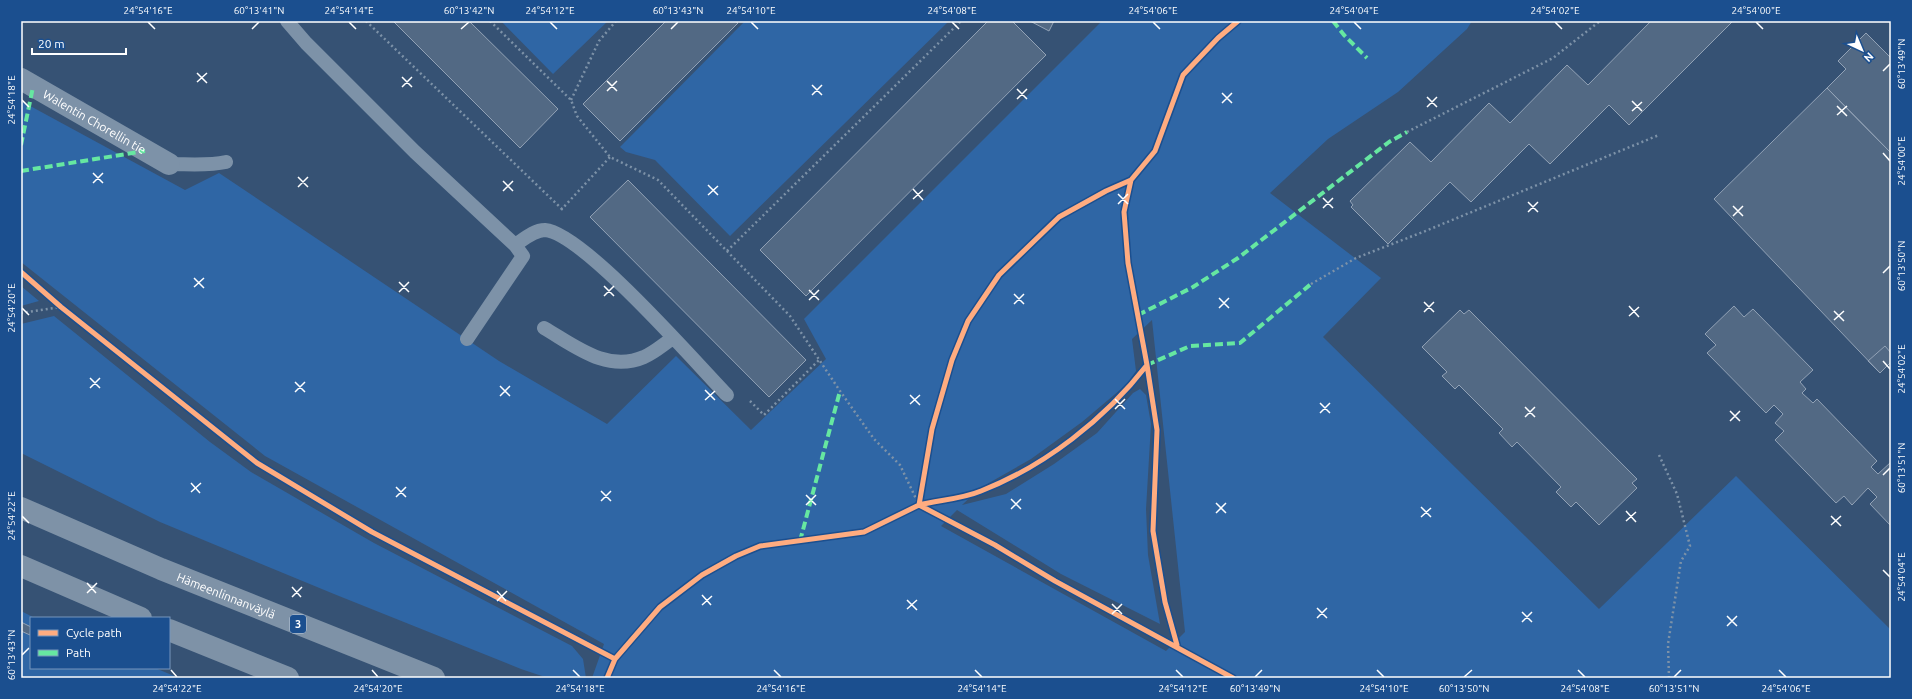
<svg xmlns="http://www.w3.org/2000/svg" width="1912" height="699" viewBox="0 0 1912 699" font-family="Ubuntu,sans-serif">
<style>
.green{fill:#2f66a5;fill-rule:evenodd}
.building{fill:#526984;stroke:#92a2b6}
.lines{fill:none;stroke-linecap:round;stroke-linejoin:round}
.path{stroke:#7d92a8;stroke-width:2.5;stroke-dasharray:2 3;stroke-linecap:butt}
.lane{stroke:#7d92a8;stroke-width:14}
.street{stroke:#7d92a8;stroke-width:22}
.highway{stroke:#7e92a7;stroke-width:22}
.quiet{stroke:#66e7a1;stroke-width:4;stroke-dasharray:8 4;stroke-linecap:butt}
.cycleway-casing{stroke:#1b4f8f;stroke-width:8}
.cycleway{stroke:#ffac80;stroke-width:5}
.ticks{fill:none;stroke:#fff;stroke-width:1.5}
.labels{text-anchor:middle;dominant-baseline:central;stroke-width:3;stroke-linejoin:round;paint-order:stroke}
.shield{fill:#1b4f8f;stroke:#bbcadd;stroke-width:1}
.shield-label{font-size:11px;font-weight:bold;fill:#fff}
.street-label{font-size:12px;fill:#fff;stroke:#1b4f8f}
.neatline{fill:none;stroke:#fff;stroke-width:1.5}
.ticks-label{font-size:10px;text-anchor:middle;fill:#fff}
</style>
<rect width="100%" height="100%" fill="#365274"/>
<path class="green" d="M501 21H608L553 74Z
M745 21H949L730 236 655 160 626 152 620 147Z
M1102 21H1472L1467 29 1398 92 1328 139 1270 193 1381 278 1323 337 1599 609 1736 476 1891 630V678H592L604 644 265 456 21 262V101L185 190 219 173 499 361 607 424 676 356 751 430 826 359 804 319ZM1152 320 1185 632 1166 651 941 526 957 510 1061 574 1160 624 1148 555 1146 509 1151 424 1146 395 1140 389 1133 393 1097 433 1054 464 1006 494 962 505 980 488 1031 459 1082 422 1127 384 1136 371 1132 339Z
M21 286 39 301 21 306Z
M54 316 210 442 251 472 374 543 572 646 583 659 586 678H548L521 669 334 594 160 522 21 453V324Z
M21 611 35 618H31V668H155L179 678H21Z"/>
<path class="building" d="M393 21H469L558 109 520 148Z
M666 21H735L738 23 620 141 583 104Z
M988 21H1012L1046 55 806 296 760 250Z
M1030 21H1054L1049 31Z
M1651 21H1733L1629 125 1609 105 1550 164 1529 144 1471 202 1450 182 1388 244 1351 207 1353 205 1350 201 1410 142 1431 162 1489 103 1510 123 1567 65 1588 85Z
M1866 33 1891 58V153L1827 88 1846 69 1838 61Z
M1827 88 1891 153V362L1880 373 1714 199Z
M628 180 806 360 769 397 590 217Z
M1734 306 1744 317 1753 309 1813 370 1800 382 1806 389 1802 393 1813 403 1817 399 1877 461 1871 467 1878 474 1891 462V526L1870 504 1877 497 1868 488 1852 505 1844 496 1836 503 1775 440 1784 431 1775 423 1783 414 1774 405 1766 413 1707 353 1716 345 1705 334Z
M1460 310 1464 314 1469 310 1637 479 1632 483 1637 488 1599 525 1576 502 1571 507 1556 492 1561 487 1517 442 1512 447 1499 433 1503 429 1459 385 1455 389 1442 376 1447 372 1422 347Z
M1885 346 1891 353V362L1880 373 1868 361Z
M21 622 31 627 30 635 21 631Z"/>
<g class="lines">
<path class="path" d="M366 21 563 210
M490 21 571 100 577 116 610 157 658 180 790 316 840 391 874 439 900 465 919 505
M571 100 599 41 616 21
M1407 132 1553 58 1600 21
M561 210 610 157
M727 251 961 21
M1311 284 1356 258 1423 232 1659 135
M21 313 61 307
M750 401 764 415 820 359
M1659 455 1677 494 1690 546 1681 561 1668 644 1669 678"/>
<path class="lane" d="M287 21 306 43 415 152 515 245 523 256 467 339
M169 164C189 164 208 166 226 162
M515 245C524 239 534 230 545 230 583 233 696 363 727 395
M544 328C575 346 607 373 644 357 654 353 664 344 673 338"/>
<path class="street" id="s1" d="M21 79 169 164"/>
<g class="highway">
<path id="s2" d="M21 508 161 569 434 678"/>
<path d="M21 566 141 618"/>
<path d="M169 630 288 678"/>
</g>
<path class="quiet" d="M1333 21 1344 35 1367 58
M21 145 33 87
M21 171 145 151
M1138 315 1193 287 1238 258 1389 142 1407 132
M1147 365 1190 346 1240 343 1311 284
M800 541 840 391"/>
<defs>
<path id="cycleway" d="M1131 180 1124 212 1128 263 1147 365C1105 419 1045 466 981 491 962 499 939 500 919 505L932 429 952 360 968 321 999 275 1059 217 1106 191 1131 180 1155 151 1183 75 1218 38 1238 21
M21 272 61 307 257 463 372 532 615 659
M1147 365 1157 430 1153 531 1165 602 1177 645
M607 678 615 659 660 607 702 575 736 556 760 546 864 532 919 505 995 545 1055 581 1233 678"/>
</defs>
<use href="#cycleway" class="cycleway-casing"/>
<use href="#cycleway" class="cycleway"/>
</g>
<path class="ticks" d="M148 22 155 29M349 22 356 29M550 22 557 29M751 22 758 29M952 22 959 29M1153 22 1160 29M1354 22 1361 29M1555 22 1562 29M1756 22 1763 29M252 29 259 22M461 29 469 22M671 29 678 22M1883 71 1890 64M197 73 207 83M402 77 412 87M607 81 617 91M197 82 207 73M812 85 822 95M402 87 412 77M1017 89 1027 99M607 91 617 81M1222 93 1232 103M812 95 822 85M1427 97 1437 107M1017 99 1027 89M22 100 29 107M1632 101 1642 111M1222 103 1232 93M1837 106 1847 116M1427 107 1437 97M1632 111 1642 102M1837 115 1847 106M1883 153 1890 161M93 173 103 183M298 177 308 187M503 181 513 191M93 183 103 173M708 185 718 195M298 187 308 177M913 189 923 200M503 191 513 181M1118 194 1128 204M708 195 718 186M1323 198 1333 208M913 199 923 190M1528 202 1538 212M1118 204 1128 194M1733 206 1743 216M1323 208 1333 198M1528 212 1538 202M1733 216 1743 206M1883 273 1890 266M194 278 204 288M399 282 409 292M604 286 614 296M194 287 204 278M809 290 819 300M399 292 409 282M1014 294 1024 304M604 296 614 286M1219 298 1229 308M809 300 819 290M1424 302 1434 312M1014 304 1024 294M1629 306 1639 317M22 308 29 315M1219 308 1229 298M1834 311 1844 321M1424 312 1434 302M1629 316 1639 307M1834 320 1844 311M1883 361 1890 369M90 378 100 388M295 382 305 392M500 386 510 396M90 388 100 378M705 390 715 400M295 392 305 382M910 395 920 405M500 396 510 386M1115 399 1125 409M705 400 715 391M1320 403 1330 413M910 404 920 395M1525 407 1535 417M1115 409 1125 399M1730 411 1740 421M1320 413 1330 403M1525 417 1535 407M1730 421 1740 411M1883 475 1890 468M191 483 200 493M396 487 406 497M601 491 611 501M191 492 201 483M806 495 816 505M396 497 406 487M1011 499 1021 509M601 501 611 491M1216 503 1226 513M806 505 816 495M1421 507 1431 517M1011 509 1021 499M1626 511 1636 522M1216 513 1226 503M22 516 29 523M1831 516 1841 526M1421 517 1431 508M1626 521 1636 512M1831 525 1841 516M1883 570 1890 577M87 583 96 593M292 587 301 597M497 591 506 601M87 593 97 583M702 595 711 605M292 597 302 587M907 600 917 610M497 601 507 591M1112 604 1122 614M702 605 712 596M1317 608 1327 618M907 609 917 600M1522 612 1532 622M1112 614 1122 604M1727 616 1737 626M1317 618 1327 608M1522 622 1532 612M1727 626 1737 616M22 655 29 648M171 670 177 677M372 670 378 677M573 670 580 677M774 670 781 677M975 670 982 677M1176 670 1183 677M1377 670 1384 677M1578 670 1585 677M1779 670 1786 677M1255 677 1262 670M1464 677 1472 670M1674 677 1681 670"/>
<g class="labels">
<rect class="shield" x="290" y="615" width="16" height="18" rx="3"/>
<g class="shield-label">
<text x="298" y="624">3</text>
</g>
<g class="street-label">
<text stroke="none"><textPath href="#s1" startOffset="85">Walentin Chorellin tie</textPath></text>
<text stroke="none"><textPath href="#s2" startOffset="223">Hämeenlinnanväylä</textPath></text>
</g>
</g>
<rect width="1912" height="699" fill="none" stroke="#1b4f8f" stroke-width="44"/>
<rect x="30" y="617" width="140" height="52" fill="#1b4f8f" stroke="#7695bc"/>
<rect x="38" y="630" width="20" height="6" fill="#ffac80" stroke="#7695bc"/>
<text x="66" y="637" font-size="12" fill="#ffffff">Cycle path</text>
<rect x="38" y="650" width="20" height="6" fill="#66e7a1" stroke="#7695bc"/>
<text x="66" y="657" font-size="12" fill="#ffffff">Path</text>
<g transform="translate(1862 50) rotate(136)" stroke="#1b4f8f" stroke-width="3" paint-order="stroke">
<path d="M0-3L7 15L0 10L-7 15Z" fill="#ffffff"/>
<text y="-6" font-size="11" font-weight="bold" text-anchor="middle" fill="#ffffff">N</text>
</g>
<path d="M32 48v6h94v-6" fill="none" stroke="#ffffff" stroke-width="2"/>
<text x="38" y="48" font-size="12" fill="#ffffff" stroke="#1b4f8f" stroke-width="3" paint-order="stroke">20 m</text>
<rect x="22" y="22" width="1868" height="655" class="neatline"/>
<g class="ticks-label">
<text x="148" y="14">24°54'16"E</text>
<text x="259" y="14">60°13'41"N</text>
<text x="349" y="14">24°54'14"E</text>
<text x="469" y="14">60°13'42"N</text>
<text x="550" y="14">24°54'12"E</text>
<text x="678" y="14">60°13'43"N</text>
<text x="751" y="14">24°54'10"E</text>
<text x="952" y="14">24°54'08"E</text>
<text x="1153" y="14">24°54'06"E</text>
<text x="1354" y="14">24°54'04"E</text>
<text x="1555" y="14">24°54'02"E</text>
<text x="1756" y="14">24°54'00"E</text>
<text transform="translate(1901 64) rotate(-90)" y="4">60°13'49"N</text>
<text transform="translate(11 100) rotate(-90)" y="4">24°54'18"E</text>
<text transform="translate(1901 161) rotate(-90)" y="4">24°54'00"E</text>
<text transform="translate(1901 266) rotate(-90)" y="4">60°13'50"N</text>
<text transform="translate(11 308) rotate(-90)" y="4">24°54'20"E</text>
<text transform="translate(1901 369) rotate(-90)" y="4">24°54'02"E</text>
<text transform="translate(1901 468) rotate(-90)" y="4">60°13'51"N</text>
<text transform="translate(11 516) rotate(-90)" y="4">24°54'22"E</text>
<text transform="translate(1901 577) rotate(-90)" y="4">24°54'04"E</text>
<text transform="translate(11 655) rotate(-90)" y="4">60°13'43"N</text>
<text x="177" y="692">24°54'22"E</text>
<text x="378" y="692">24°54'20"E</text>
<text x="580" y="692">24°54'18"E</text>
<text x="781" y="692">24°54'16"E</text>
<text x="982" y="692">24°54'14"E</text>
<text x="1183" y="692">24°54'12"E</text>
<text x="1255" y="692">60°13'49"N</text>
<text x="1384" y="692">24°54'10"E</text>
<text x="1464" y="692">60°13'50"N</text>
<text x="1585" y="692">24°54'08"E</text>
<text x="1674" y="692">60°13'51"N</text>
<text x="1786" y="692">24°54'06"E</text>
</g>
</svg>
